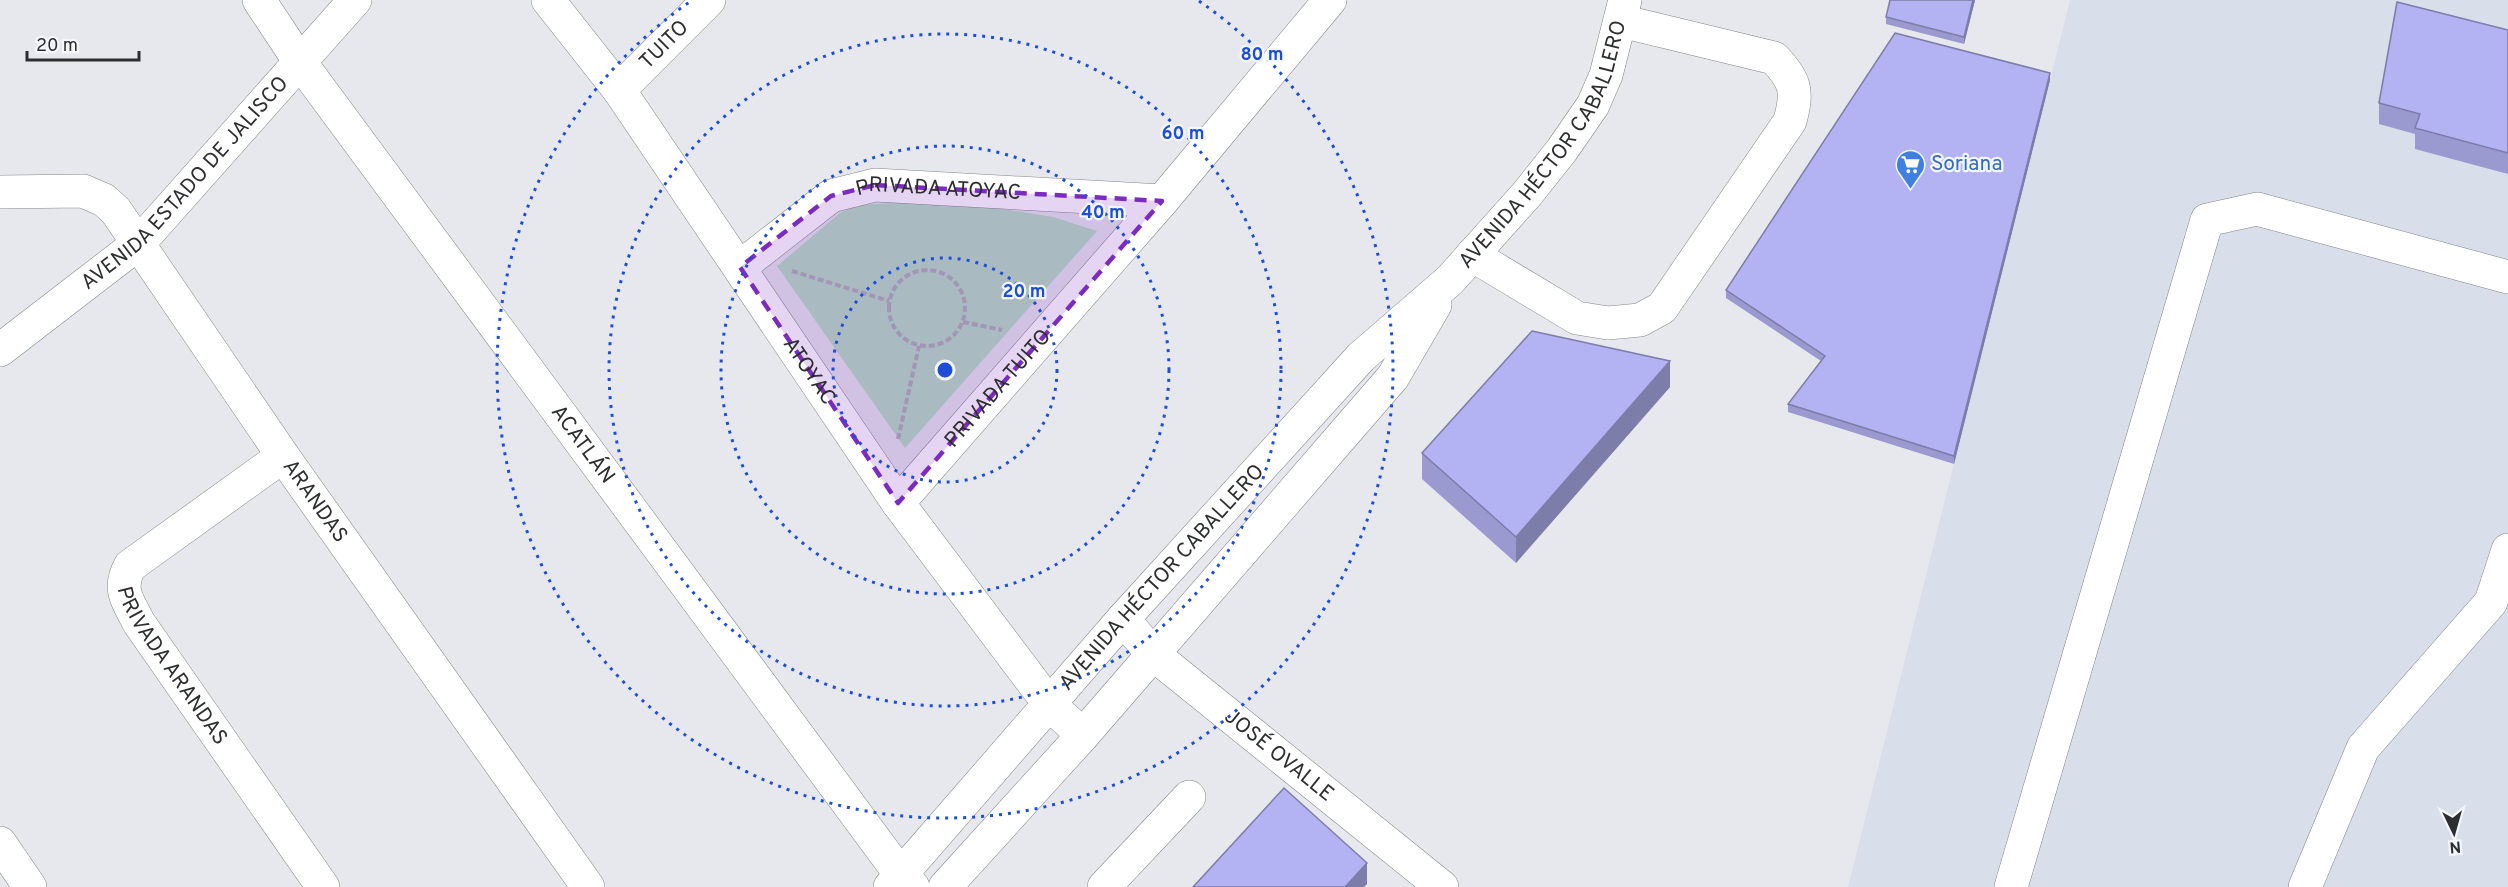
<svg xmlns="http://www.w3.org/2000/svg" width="2508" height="887" viewBox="0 0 2508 887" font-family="Overpass,sans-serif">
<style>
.built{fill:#d8deea}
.green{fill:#b4dec2}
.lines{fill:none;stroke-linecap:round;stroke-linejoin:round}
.minor-casing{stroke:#83868a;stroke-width:34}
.major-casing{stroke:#83868a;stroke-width:34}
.path{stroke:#adafb3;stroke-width:4;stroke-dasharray:6 3;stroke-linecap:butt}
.minor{stroke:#fff;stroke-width:33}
.major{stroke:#fff;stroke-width:33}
.wall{fill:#9a99d0}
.shaded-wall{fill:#7d7da9}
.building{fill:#b3b2f2;stroke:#7d7da9;stroke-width:1.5}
.marked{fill:#7b2cbf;fill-opacity:0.2;stroke:#7b2cbf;stroke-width:4.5;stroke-dasharray:12 8;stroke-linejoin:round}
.ring{fill:none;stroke:#1d4ed8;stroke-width:3;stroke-dasharray:3 6}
.labels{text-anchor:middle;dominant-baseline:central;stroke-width:4.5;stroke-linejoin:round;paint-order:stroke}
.street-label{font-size:21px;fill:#2d2e2f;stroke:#f3f6fb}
.shop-label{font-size:21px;fill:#366cbe;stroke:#f3f6fb;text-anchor:start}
.centre{fill:#1d4ed8;stroke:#f3f6fb;stroke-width:3}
.ring-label{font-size:18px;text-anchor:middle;font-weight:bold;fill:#1d4ed8;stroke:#f3f6fb;stroke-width:4.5;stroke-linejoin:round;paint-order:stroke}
</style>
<rect width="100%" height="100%" fill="#e6e8ee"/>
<path class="built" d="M2070 0H2508V887H1848Z"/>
<path class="green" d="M946 200 1053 217 1097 231 905 448 777 266 840 213 856 205Z"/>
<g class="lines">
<defs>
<g id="minor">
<path id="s1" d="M259 0 300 62 901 875 913 887"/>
<path id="s2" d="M548 0 619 90 898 503 1050 705 1083 735"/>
<path id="s3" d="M619 90 709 0"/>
<path id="s4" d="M0 192 83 191 104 200 116 211 283 456 588 887"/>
<path d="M1472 255 1577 318 1608 323 1640 320 1662 308 1790 121C1798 91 1796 81 1774 58L1621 21"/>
<path id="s5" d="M740 267 831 196 875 185 1162 201"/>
<path id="s6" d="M0 350 139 243 355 0"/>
<path id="s7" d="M283 456 130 566C117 590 128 601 139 623L323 887"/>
<path id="s8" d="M898 503 1162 201 1330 0"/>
<path id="s9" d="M1123 619 1153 654 1442 887"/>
<path d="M0 843 30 887"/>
<path d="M1104 887 1189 797"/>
<path d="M2011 887 2207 220 2257 209 2508 277"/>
<path d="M2305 887 2363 748 2491 602 2508 550"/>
</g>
<g id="major">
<path id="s10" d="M890 887 1123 619 1361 357 1450 280 1527 194 1562 150 1593 105 1606 75 1625 0"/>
<path d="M945 887 1083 735 1393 377 1435 305"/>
</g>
</defs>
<use href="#minor" class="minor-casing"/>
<use href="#major" class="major-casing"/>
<path class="path" d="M889 308a38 38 0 1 1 76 0a38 38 0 1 1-76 0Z
M792 271 889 301
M963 322 1002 330
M898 439 919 346"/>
<use href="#minor" class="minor"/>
<use href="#major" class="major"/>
</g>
<path class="wall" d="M1890 0H1975L1964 44 1886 24V17Z
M2508 30V174L2415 149V134L2379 124V103Z
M2050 80 1954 464 1788 412V404L1821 361 1726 298V290Z
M1670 387 1516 563 1422 479V453Z"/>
<path class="shaded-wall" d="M1973 0H1975L1964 44V37Z
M2050 73V80L1954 464V456Z
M1670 361V387L1516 563V537Z
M1367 863V884L1364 887H1345Z"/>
<path class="building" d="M1890 0H1973L1964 37 1886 17Z
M2397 2 2508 30V153L2415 128 2420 114 2379 103Z
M1895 33 2050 73 1954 456 1788 404 1825 356 1726 290Z
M1532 331 1670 361 1516 537 1422 453Z
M1284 788 1367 863 1345 887H1193Z"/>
<path class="marked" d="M875 185 1162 201 898 503 740 267 831 196Z"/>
<g class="ring">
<circle cx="945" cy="370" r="112"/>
<circle cx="945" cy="370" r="224"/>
<circle cx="945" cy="370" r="336"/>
<path d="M1199 1A448 448 0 1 1 691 1"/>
</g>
<defs>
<symbol id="supermarket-pin" viewBox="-11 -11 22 30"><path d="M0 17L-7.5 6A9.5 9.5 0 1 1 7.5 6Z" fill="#3f7fe0" stroke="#f3f6fb"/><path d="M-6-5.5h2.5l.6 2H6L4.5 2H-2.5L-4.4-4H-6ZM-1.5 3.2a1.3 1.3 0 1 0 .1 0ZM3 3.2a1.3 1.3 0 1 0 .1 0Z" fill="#fff"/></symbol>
</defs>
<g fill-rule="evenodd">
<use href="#supermarket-pin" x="1894" y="148" width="33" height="45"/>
</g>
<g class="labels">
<g class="street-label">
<text stroke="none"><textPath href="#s3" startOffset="64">TUITO</textPath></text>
<text stroke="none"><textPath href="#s10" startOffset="994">AVENIDA HÉCTOR CABALLERO</textPath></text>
<text stroke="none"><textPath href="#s6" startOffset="250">AVENIDA ESTADO DE JALISCO</textPath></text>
<text stroke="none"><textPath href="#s5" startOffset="224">PRIVADA ATOYAC</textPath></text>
<text stroke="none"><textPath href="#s2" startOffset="454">ATOYAC</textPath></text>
<text stroke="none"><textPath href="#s8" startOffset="152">PRIVADA TUITO</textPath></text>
<text stroke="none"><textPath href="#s1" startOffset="550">ACATLÁN</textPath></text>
<text stroke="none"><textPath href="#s4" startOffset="474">ARANDAS</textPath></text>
<text stroke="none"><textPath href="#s10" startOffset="412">AVENIDA HÉCTOR CABALLERO</textPath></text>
<text stroke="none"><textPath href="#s7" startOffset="303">PRIVADA ARANDAS</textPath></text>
<text stroke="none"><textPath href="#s9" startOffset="208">JOSÉ OVALLE</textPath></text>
</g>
<g class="shop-label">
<text x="1931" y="164">Soriana</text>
</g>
</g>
<circle cx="945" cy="370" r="9" class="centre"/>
<g class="ring-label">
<text x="1262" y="60">80 m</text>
<text x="1183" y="139">60 m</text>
<text x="1103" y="218">40 m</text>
<text x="1024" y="297">20 m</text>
</g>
<g transform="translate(2454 833) rotate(175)" stroke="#f3f6fb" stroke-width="4.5" paint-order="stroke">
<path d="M0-4.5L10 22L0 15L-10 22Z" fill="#2d2e2f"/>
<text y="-9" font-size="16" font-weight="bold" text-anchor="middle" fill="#2d2e2f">N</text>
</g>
<path d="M27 51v9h112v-9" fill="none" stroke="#2d2e2f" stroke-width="3"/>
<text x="36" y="51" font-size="18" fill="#2d2e2f" stroke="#f3f6fb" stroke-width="4.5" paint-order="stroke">20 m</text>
</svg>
